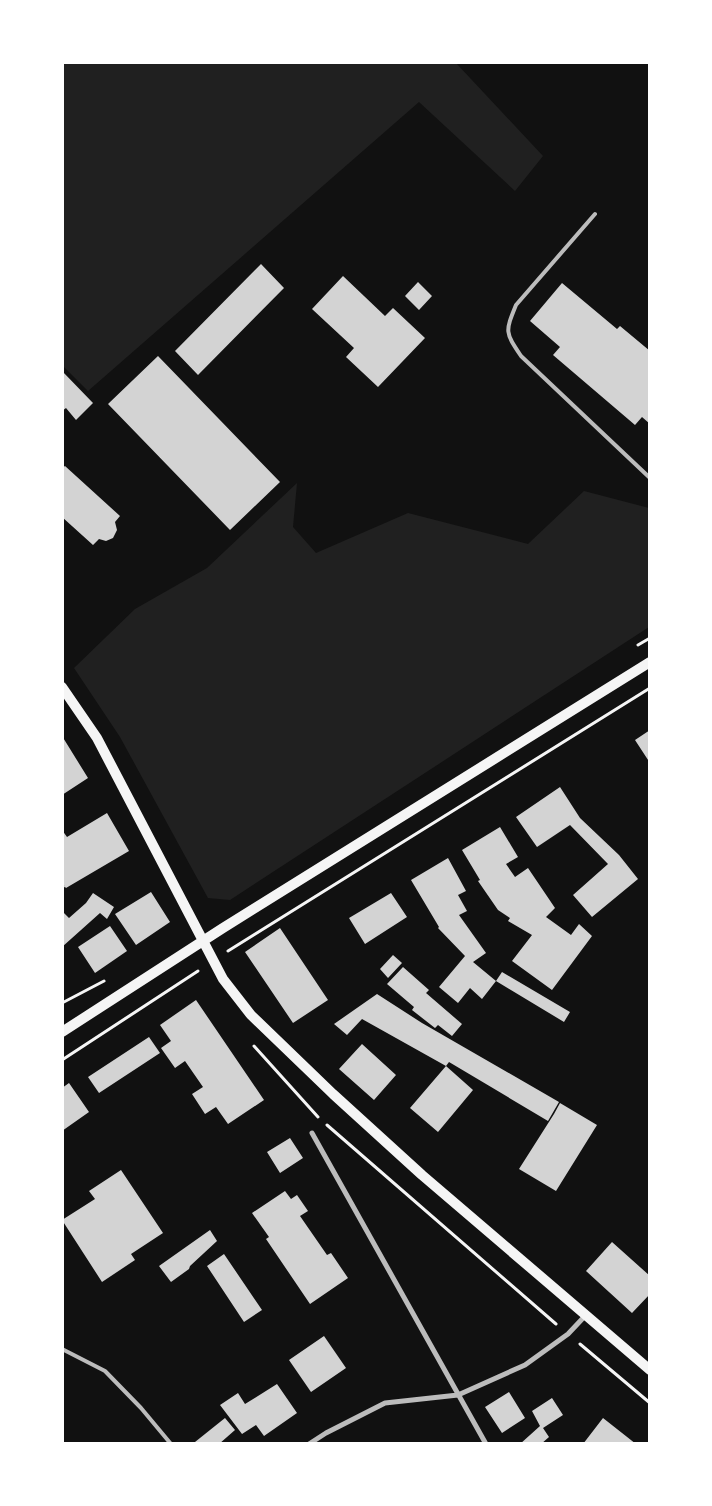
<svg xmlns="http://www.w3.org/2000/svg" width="712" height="1506" viewBox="0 0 712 1506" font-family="'Work Sans',sans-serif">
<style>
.green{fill:#202020}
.building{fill:#d3d3d3}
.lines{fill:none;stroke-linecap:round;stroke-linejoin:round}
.path{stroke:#f5f5f5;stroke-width:3}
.service{stroke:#bcbcbc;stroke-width:4}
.minor{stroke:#bcbcbc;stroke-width:5}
.secondary{stroke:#f5f5f5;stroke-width:10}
</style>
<rect width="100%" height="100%" fill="#111"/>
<path class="green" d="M63 62 456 63 543 156 515 191 419 102 88 391 63 366Z
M297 483 293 527 316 553 408 513 528 544 584 491 649 508V627L230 900 208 898 120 737 74 668 135 609 207 568Z"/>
<path class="building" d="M261 264 284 288 198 375 175 351Z
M343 276 385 316 393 308 425 338 378 387 346 357 354 348 312 309Z
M418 282 432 296 419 310 405 296Z
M562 283 617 329 620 326 650 351V424L642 417 635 425 553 355 560 347 530 321Z
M158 356 280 482 230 530 108 404Z
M62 371 93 403 76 420 66 408 62 411Z
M65 466 120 516 115 522 117 530 113 538 106 541 99 539 93 545 62 517V468Z
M650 730V763L635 740Z
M62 736 88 778 62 795Z
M560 787 580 818 619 855 638 879 592 917 573 895 608 864 570 825 537 847 516 817Z
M107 813 129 851 66 888 65 887 62 888V883L65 887 62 882V830L67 837Z
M500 827 518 857 506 864 515 877 528 868 555 908 546 917 571 935 579 924 592 936 552 990 512 961 532 935 508 921 510 918 498 910 478 881 480 880 462 850Z
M448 858 466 891 458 895 467 911 459 915 486 953 473 962 496 981 502 972 570 1012 564 1022 496 981 482 999 470 988 458 1003 439 987 465 956 438 928 439 927 411 880Z
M151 892 170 922 136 945 115 914Z
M93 893 114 907 107 919 100 913 62 947V911L69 918 86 903Z
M391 893 407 917 365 944 349 918Z
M110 926 127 951 95 973 78 947Z
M280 928 328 1000 293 1023 245 952Z
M393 955 402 963 388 978 380 969Z
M403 967 429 990 426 993 462 1024 452 1036 438 1025 435 1028 412 1010 414 1007 387 984Z
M377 994 422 1023 559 1102 548 1121 449 1062 446 1066 362 1019 347 1035 334 1024Z
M196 1000 264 1100 228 1124 216 1107 205 1114 192 1094 203 1087 185 1061 175 1068 161 1048 171 1041 160 1025Z
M149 1037 160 1053 99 1093 88 1077Z
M362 1044 396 1075 374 1100 339 1069Z
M446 1066 473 1090 438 1132 410 1108Z
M69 1083 89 1112 62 1131V1088Z
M560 1103 597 1125 556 1191 519 1169 554 1114Z
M290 1138 303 1158 280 1173 267 1152Z
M121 1170 163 1233 131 1254 135 1260 102 1282 62 1220 95 1199 89 1191Z
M285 1191 291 1199 297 1195 308 1211 300 1216 327 1255 331 1253 348 1278 310 1304 266 1239 269 1237 252 1213Z
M210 1230 217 1241 190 1266 189 1269 171 1282 159 1266Z
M612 1242 650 1276V1294L632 1313 586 1271Z
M224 1254 262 1310 244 1322 207 1266Z
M324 1336 346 1368 311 1392 289 1360Z
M277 1384 297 1413 264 1436 256 1425 242 1434 220 1405 238 1393 245 1404Z
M509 1392 525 1418 502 1433 485 1407Z
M552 1398 563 1415 543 1428 549 1437 541 1444H520L540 1426 532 1411Z
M225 1418 235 1430 219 1444H196L195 1442Z
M603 1418 636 1444H583Z"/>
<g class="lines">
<path class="path" d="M638 645 650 638
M228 951 650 688
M62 1003 104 981
M254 1046 318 1117
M62 1060 198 971
M327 1125 556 1324
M580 1344 650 1403"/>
<path class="service" d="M595 214 516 305C505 332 505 332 521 356L650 478
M62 1349 105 1371 141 1408 171 1444"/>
<path class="minor" d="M312 1133 486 1444
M309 1444 326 1433 385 1403 458 1395 525 1365 568 1334 585 1316"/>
<path class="secondary" d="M62 687 97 738 223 979 251 1015 333 1094 422 1175 650 1370
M62 1032 223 928 650 662"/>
</g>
<rect width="712" height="1506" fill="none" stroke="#ffffff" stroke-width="128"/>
</svg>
